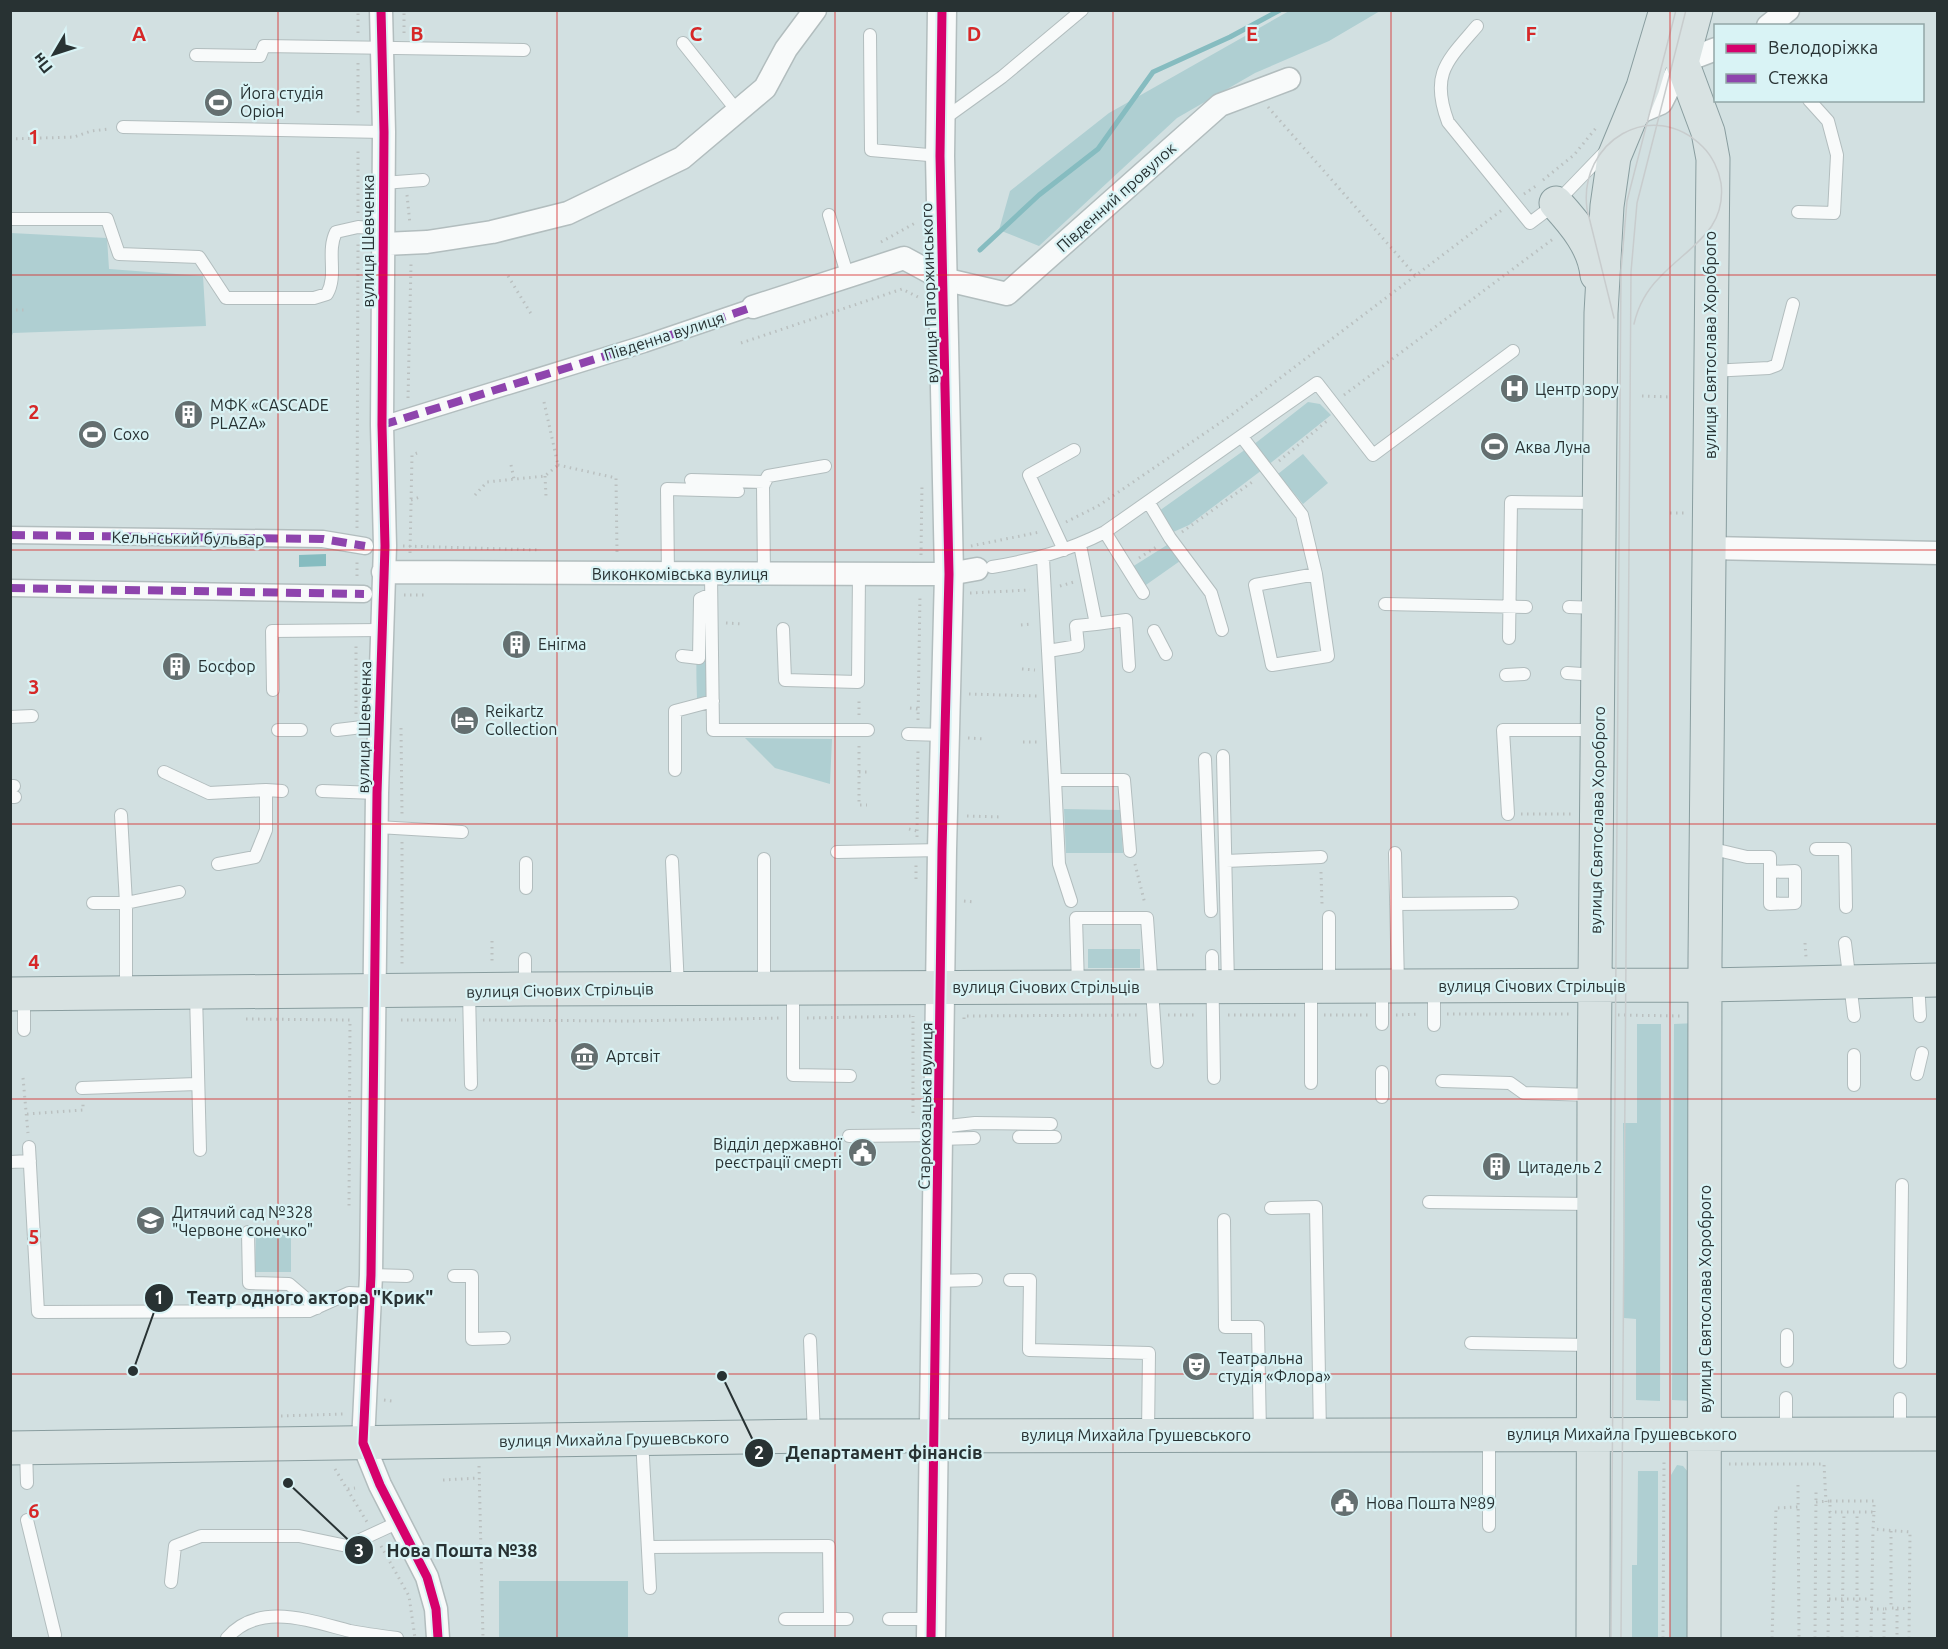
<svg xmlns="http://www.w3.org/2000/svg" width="1948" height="1649" viewBox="0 0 1948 1649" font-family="Ubuntu,sans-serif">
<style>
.green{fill:#afcfd2}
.water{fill:#86bcc0}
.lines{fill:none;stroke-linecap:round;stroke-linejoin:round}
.stream{stroke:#86bcc0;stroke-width:5}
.service-casing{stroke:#b2bdbe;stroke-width:14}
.pedestrian-casing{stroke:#b2bdbe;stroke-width:19}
.minor-casing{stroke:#b2bdbe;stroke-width:25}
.tertiary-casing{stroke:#b2bdbe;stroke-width:31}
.primary-casing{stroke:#899d9f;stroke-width:35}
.path{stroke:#bac0c0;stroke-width:3;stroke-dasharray:1.5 4.5;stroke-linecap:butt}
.service{stroke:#f8fafa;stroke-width:12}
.pedestrian{stroke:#f8fafa;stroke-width:16}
.minor{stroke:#f8fafa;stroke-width:22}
.tertiary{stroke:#f8fafa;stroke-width:28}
.primary{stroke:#d8e2e2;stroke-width:33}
.tram{stroke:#c8cccd;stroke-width:1.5}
.quiet{stroke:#8e44ad;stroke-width:8;stroke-dasharray:15 8;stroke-linecap:butt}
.cycleway-casing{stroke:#d9f3f5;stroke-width:13}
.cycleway{stroke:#d6006c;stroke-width:9}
.grid{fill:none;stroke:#d62828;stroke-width:1.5;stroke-opacity:0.55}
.labels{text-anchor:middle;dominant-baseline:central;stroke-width:4.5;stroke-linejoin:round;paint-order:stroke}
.poi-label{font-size:16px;fill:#283233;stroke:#d9f3f5;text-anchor:start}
.street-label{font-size:16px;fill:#283233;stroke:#d9f3f5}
.grid-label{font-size:20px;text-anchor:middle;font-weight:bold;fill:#d62828;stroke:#d9f3f5;stroke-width:4.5;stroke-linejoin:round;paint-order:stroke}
.leader{fill:none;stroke:#283233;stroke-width:2}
.callout-dot{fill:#283233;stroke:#d9f3f5;stroke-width:2}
.mark-label{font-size:18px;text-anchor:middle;font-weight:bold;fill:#fff}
.callout-label{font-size:18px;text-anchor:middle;font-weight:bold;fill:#283233;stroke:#d9f3f5;stroke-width:4.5;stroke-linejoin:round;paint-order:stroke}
</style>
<rect width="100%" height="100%" fill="#d2e0e1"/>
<path class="green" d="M1289 11H1380L1329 41 1255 73 1177 118 1039 246 999 230 1010 191 1109 113Z
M11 233 107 238 109 269 203 276 206 326 13 333 11 338Z
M1308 402 1320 404 1331 415 1268 465 1253 445Z
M1246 449 1262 470 1189 525 1171 533 1159 511Z
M1303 454 1328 483 1303 504 1278 474Z
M1167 545 1180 561 1143 587 1132 567Z
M710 615 711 699 697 703C697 675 692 637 710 615Z
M745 738 832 739 830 784 775 768Z
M1064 809 1120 810 1123 853H1066Z
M1088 949H1140V968H1088Z
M1697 1023 1691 1401 1672 1400 1674 1024Z
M1637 1024H1661L1660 1401 1636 1400V1319L1624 1318 1623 1123H1637Z
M256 1232H291V1272H255Z
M1677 1465 1683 1466 1689 1473V1638H1670L1671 1475Z
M1638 1471H1658V1638H1632V1565H1637Z
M499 1581H628V1638H499Z"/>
<path class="water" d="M326 554V566L299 567V555Z"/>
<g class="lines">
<path class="stream" d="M980 250 1039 195 1098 149 1153 72 1230 37 1280 10"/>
<defs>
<path id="service" d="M1477 26C1447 61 1430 74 1448 122L1530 223 1554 205 1607 150
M870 35 871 150 940 156
M683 43 738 112
M196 55 260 56 264 46 524 50
M941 121 1002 77 1082 10
M123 127 384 132
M383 183 423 180
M1798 212 1834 213 1837 155 1828 121 1809 100
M829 215 848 277
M10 219H107L119 254 199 257 226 298H314L327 294C338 275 326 252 336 232L358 227 383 229
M1711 371 1769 368 1777 365 1793 304
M1242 437 1302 515 1316 574 1328 656 1272 665 1255 585 1316 574
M691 480 765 482
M1149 503 1170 538 1211 593 1222 630
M1105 532 1143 593
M1064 550 1029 475 1074 450
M1043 558 1055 780H1124L1130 851
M992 567C1033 560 1068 551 1105 532L1317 383 1373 455 1513 351
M668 575 667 489 738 491
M711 575 713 730H868
M764 575 763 486 768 476 825 466
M1385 604 1526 607
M1569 607 1598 608
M1096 624 1126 620 1129 666
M783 629 785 680 858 682 859 574
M1154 631 1166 654
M1509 638 1511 502 1598 503
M1048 651 1078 646 1076 626 1096 624 1080 545
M682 656 699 658 700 599 711 594
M1567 673 1597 675
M1506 675 1524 674
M273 690 272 631 380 630
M10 717 32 716
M278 730H301
M337 730 379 725
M908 734 945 735
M1223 756 1228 985
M1205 759 1211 911
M675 770V711L713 701
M164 772 209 793 266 790
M1055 780 1059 864 1071 901
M10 786H14
M322 791 377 793
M10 797H15
M1508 814 1503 730H1597
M378 827 462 832
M1709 848 1747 857H1770V904L1795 903V871L1770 872
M1816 849H1845L1846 907
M837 852 942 850
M1395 853 1398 985
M672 861 678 987
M1226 861 1321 857
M218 864 255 857 266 830V790L282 791
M526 888V863
M93 903H126L121 815
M1396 904 1512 903
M1329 917V985
M1845 943 1854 1016
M1212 956 1214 1078
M525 959V988
M1918 982 1920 1016
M1078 986 1076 918H1147L1157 1062
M764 987V859
M1311 987V1083
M1382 987V1024
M793 989V1075L850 1076
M469 991 471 1084
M126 992V903L179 892
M196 994 200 1150
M24 995V1030
M1434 1025V987
M1917 1074 1922 1053
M1442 1081 1510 1083 1524 1093 1593 1095
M1854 1085V1055
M82 1088 197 1084
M1382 1097V1072
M939 1127 975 1123 1051 1124
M849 1136 938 1135
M1019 1137H1055
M939 1139 974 1138
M29 1147 38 1312 309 1311 349 1293 370 1294
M10 1162 30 1161
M1429 1202 1593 1204
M1271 1208 1316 1207 1320 1434
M1224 1220 1225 1327H1258L1260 1434
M248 1232 249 1283 289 1284 317 1308
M371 1275 407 1276
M454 1276H472V1339L504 1338
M1010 1280H1030L1029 1350 1149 1353 1148 1433
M937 1281 976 1280
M810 1340 814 1435
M1471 1343 1592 1345
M1787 1361V1335
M1900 1362 1902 1185
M1900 1399V1433
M1786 1432V1398
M1489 1437V1526
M642 1439 650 1588
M26 1449 27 1483
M27 1520 55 1635
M648 1547 829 1546 830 1619
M171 1582 175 1546 201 1536H299L347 1546 399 1522
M785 1619H847
M889 1619H931
M227 1638C259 1601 310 1621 350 1631 365 1634 381 1636 397 1638"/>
<path id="pedestrian" d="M382 425 644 344 753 307
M10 535 323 539 365 546
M10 588 364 594"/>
<path id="minor" d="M381 10 384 132 382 425 385 546 377 793 371 1275 363 1443 380 1485 427 1577 436 1609 438 1638
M1768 26 1788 10
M1629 125 1642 111 1661 103 1682 62 1716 49
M384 244 427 242 492 232 568 213 682 158 765 88 786 49 815 10
M753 307 904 258 943 279 1007 294 1220 105 1289 79
M1710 548 1938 553
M383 572 921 574H949L977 569"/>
<path id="tertiary" d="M931 1638 942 850 949 574 940 156 942 10"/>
<path id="primary" d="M1696 10 1682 62 1708 132 1713 159 1705 959 1704 1638
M1556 203C1575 224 1594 246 1597 275
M10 994 525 989 1705 985 1938 980
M10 1448 814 1436 1938 1434
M1593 1638 1594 1095 1601 313 1607 206 1614 157 1643 87 1666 10"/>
</defs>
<use href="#service" class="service-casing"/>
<use href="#pedestrian" class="pedestrian-casing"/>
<use href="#minor" class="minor-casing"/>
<use href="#tertiary" class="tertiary-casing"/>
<use href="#primary" class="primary-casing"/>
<path class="path" d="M1741 10H1751
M358 33V10
M404 33V10
M358 63V117
M1268 107 1415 275
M10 139 74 137 91 131 109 129
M1543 180 1574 155 1596 128
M1524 194 1536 186
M407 195 410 224
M358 213V147
M881 242 917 222
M508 276 533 317
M10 310H28
M741 343 902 289 920 298
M1344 395 1553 239
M1642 396 1671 397
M408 398 411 264
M544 402 558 465
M1279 461 1327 421
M511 465 514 479
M558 465 616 478 617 552
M545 476 546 496
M475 495 487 482 545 476 558 465
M411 500 420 497
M1670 513H1686
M1066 522 1098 506 1230 416 1502 210
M357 528 358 243
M1182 532 1255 480
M403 546 541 550
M971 546 1040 532
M410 553 412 455 417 453
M921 555 922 484
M1139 558 1158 546
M357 576V561
M1060 586 1074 582
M970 593 1030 590
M404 595H427
M726 623 743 624
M1021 625 1032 624
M1022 669 1035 670
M969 694 1037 696
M910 708 918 709
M356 714V645
M859 715V698
M918 720 920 595
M401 728 402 814
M968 738 986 739
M1023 742H1039
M859 746V805H867
M859 772H867
M1521 814H1572
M967 816 1002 817
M909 829 917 831
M917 837 918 748
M402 842V964
M1135 864 1145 904
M1321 872 1322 904
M916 879V865
M964 901 975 902
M492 941V964
M1805 943 1806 957
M1447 1014H1569
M1168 1015H1197
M1228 1015H1296
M1324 1015H1368
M1396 1015 1419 1014
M1618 1015 1681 1016
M807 1018 915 1016
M246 1019 350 1020 349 1209
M964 1019V1016L1140 1015
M401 1020H456
M483 1020 631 1021 780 1018
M23 1078 28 1133
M913 1113V1016
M27 1114 83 1110V1102
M384 1400 392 1401
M281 1416 343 1414
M1729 1464H1824L1826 1502
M479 1466 483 1638
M335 1469 367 1522
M443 1480 479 1478
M1798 1485 1799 1638
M348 1489 355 1488
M1830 1501H1874V1512
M1816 1502 1830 1501V1512H1874L1873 1529 1910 1532 1909 1638
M1891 1531V1608H1897V1638
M381 1546 409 1596 415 1638
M1829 1599H1871
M1897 1608 1909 1609
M1871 1609H1884
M1663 1638 1664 1461
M1772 1638 1776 1508 1798 1507
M1815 1638 1816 1492
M1828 1638 1830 1512
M1842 1638 1844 1512
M1857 1638V1512
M1871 1638 1873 1530
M1884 1638V1609L1891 1608"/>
<use href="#service" class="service"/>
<use href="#pedestrian" class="pedestrian"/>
<use href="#minor" class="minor"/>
<use href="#tertiary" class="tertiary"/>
<use href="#primary" class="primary"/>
<path class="tram" d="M1614 318 1587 209C1578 142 1652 96 1703 147 1712 156 1719 170 1721 183 1727 231 1688 247 1660 277 1647 290 1638 306 1634 324
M1611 1638 1621 270 1627 201 1676 10
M1621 1638 1631 272 1637 203 1686 10"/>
<path class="quiet" d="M382 425 644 344 753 307
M10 535 323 539 365 546
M10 588 364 594"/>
<defs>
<path id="cycleway" d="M381 10 384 132 382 425 385 546 377 793 371 1275 363 1443 380 1485 427 1577 436 1609 438 1638
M931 1638 942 850 949 574 940 156 942 10"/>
</defs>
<use href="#cycleway" class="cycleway-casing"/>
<use href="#cycleway" class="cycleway"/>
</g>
<path class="grid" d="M278 10V1638M557 10V1638M835 10V1638M1113 10V1638M1391 10V1638M1670 10V1638M10 275H1938M10 550H1938M10 824H1938M10 1099H1938M10 1374H1938"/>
<defs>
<symbol id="stadium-disc" viewBox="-11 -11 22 22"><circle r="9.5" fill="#646f70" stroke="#d9f3f5"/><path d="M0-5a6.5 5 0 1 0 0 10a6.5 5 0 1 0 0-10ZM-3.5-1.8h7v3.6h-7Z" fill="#fff"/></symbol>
<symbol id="hospital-disc" viewBox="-11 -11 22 22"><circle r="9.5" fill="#646f70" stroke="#d9f3f5"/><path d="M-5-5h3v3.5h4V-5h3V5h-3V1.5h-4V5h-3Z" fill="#fff"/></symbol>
<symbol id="building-disc" viewBox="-11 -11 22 22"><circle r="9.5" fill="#646f70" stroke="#d9f3f5"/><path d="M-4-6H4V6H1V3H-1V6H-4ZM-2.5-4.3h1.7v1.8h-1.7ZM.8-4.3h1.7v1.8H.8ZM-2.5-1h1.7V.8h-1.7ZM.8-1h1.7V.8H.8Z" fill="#fff"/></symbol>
<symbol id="hotel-disc" viewBox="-11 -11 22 22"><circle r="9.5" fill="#646f70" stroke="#d9f3f5"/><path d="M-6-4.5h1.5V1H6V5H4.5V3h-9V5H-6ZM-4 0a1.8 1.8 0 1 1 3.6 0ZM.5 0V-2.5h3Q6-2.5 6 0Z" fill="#fff"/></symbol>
<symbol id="museum-disc" viewBox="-11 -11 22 22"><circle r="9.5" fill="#646f70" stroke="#d9f3f5"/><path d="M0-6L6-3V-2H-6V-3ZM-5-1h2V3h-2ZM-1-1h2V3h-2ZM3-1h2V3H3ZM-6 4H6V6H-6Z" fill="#fff"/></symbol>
<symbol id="civic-disc" viewBox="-11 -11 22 22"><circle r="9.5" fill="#646f70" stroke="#d9f3f5"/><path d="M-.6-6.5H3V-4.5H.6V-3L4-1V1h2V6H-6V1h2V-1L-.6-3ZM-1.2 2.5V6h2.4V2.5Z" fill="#fff"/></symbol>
<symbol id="school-disc" viewBox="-11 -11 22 22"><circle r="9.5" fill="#646f70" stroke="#d9f3f5"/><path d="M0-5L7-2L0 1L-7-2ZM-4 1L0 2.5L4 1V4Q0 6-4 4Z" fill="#fff"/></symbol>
<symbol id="theatre-disc" viewBox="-11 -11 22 22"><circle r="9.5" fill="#646f70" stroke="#d9f3f5"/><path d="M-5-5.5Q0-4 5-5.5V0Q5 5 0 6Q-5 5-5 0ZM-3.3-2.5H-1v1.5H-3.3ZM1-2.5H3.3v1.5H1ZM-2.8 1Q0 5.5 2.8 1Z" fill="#fff"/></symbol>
</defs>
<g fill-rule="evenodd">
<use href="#stadium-disc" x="202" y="86" width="33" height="33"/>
<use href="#hospital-disc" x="1498" y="372" width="33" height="33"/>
<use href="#building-disc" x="172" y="398" width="33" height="33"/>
<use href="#stadium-disc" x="76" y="418" width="33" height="33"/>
<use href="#stadium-disc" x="1478" y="430" width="33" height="33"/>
<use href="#building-disc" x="500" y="628" width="33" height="33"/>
<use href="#building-disc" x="160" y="650" width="33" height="33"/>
<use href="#hotel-disc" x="448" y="704" width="33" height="33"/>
<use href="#museum-disc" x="568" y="1040" width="33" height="33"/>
<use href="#civic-disc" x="846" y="1136" width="33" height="33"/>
<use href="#building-disc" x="1480" y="1150" width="33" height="33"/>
<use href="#school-disc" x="134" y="1204" width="33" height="33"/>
<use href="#theatre-disc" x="1180" y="1350" width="33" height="33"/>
<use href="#civic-disc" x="1328" y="1486" width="33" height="33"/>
</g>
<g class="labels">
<g class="poi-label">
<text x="240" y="93">Йога студія<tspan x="240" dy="18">Оріон</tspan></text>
<text x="1535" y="389">Центр зору</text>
<text x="210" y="405">МФК «CASCADE<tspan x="210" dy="18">PLAZA»</tspan></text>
<text x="113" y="434">Сохо</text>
<text x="1515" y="447">Аква Луна</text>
<text x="538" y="644">Енігма</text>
<text x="198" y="666">Босфор</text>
<text x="485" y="711">Reikartz<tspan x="485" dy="18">Collection</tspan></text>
<text x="606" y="1056">Артсвіт</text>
<text x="842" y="1144" text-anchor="end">Відділ державної<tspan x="842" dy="18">реєстрації смерті</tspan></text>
<text x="1518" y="1167">Цитадель 2</text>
<text x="172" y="1212">Дитячий сад №328<tspan x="172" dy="18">"Червоне сонечко"</tspan></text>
<text x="1218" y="1358">Театральна<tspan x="1218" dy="18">студія «Флора»</tspan></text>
<text x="1366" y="1503">Нова Пошта №89</text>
</g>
<g class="street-label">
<text transform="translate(1116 197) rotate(-42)">Південний провулок</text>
<text transform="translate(368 241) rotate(-90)">вулиця Шевченка</text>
<text transform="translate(929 293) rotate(-92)">вулиця Паторжинського</text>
<text transform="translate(664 336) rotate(-18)">Південна вулиця</text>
<text transform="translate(1710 345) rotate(-90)">вулиця Святослава Хороброго</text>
<text transform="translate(188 538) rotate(1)">Кельнський бульвар</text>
<text x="680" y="574">Виконкомівська вулиця</text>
<text transform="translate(364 727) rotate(-89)">вулиця Шевченка</text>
<text transform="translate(1597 820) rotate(-89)">вулиця Святослава Хороброго</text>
<text x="1532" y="986">вулиця Січових Стрільців</text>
<text x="1046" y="987">вулиця Січових Стрільців</text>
<text transform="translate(560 990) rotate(-1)">вулиця Січових Стрільців</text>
<text transform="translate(925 1106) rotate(-89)">Старокозацька вулиця</text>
<text transform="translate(1705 1299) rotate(-90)">вулиця Святослава Хороброго</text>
<text x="1622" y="1434">вулиця Михайла Грушевського</text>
<text x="1136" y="1435">вулиця Михайла Грушевського</text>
<text transform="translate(614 1439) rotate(-1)">вулиця Михайла Грушевського</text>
</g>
</g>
<g class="grid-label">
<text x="139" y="41">A</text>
<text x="417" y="41">B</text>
<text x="696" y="41">C</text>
<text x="974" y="41">D</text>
<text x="1252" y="41">E</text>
<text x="1531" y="41">F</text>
<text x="34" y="144">1</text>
<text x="34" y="419">2</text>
<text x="34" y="694">3</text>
<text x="34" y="969">4</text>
<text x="34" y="1244">5</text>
<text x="34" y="1518">6</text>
</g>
<path class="leader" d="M133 1371L159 1298M722 1376L759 1453M288 1483L359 1550"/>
<g class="callout-dot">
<circle cx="133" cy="1371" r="6"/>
<circle cx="722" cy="1376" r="6"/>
<circle cx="288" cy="1483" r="6"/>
<circle cx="159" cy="1298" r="15"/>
<circle cx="759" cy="1453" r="15"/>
<circle cx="359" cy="1550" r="15"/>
</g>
<g class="mark-label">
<text x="159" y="1304">1</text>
<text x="759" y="1459">2</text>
<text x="359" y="1557">3</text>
</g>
<g class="callout-label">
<text x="310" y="1304">Театр одного актора "Крик"</text>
<text x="884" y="1459">Департамент фінансів</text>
<text x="462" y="1557">Нова Пошта №38</text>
</g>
<rect width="1948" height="1649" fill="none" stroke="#283233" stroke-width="24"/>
<rect x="1714" y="24" width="210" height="78" fill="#d9f3f5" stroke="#92a6a7" stroke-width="1.5"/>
<rect x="1726" y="44" width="30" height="9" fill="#d6006c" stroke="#92a6a7" stroke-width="1.5"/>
<text x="1768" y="54" font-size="18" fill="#283233">Велодоріжка</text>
<rect x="1726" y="74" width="30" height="9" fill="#8e44ad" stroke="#92a6a7" stroke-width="1.5"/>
<text x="1768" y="84" font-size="18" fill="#283233">Стежка</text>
<g transform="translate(54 54) rotate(231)" stroke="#d9f3f5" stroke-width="4.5" paint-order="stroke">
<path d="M0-4.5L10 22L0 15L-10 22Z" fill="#283233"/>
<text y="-9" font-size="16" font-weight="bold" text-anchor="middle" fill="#283233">Пн</text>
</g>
</svg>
